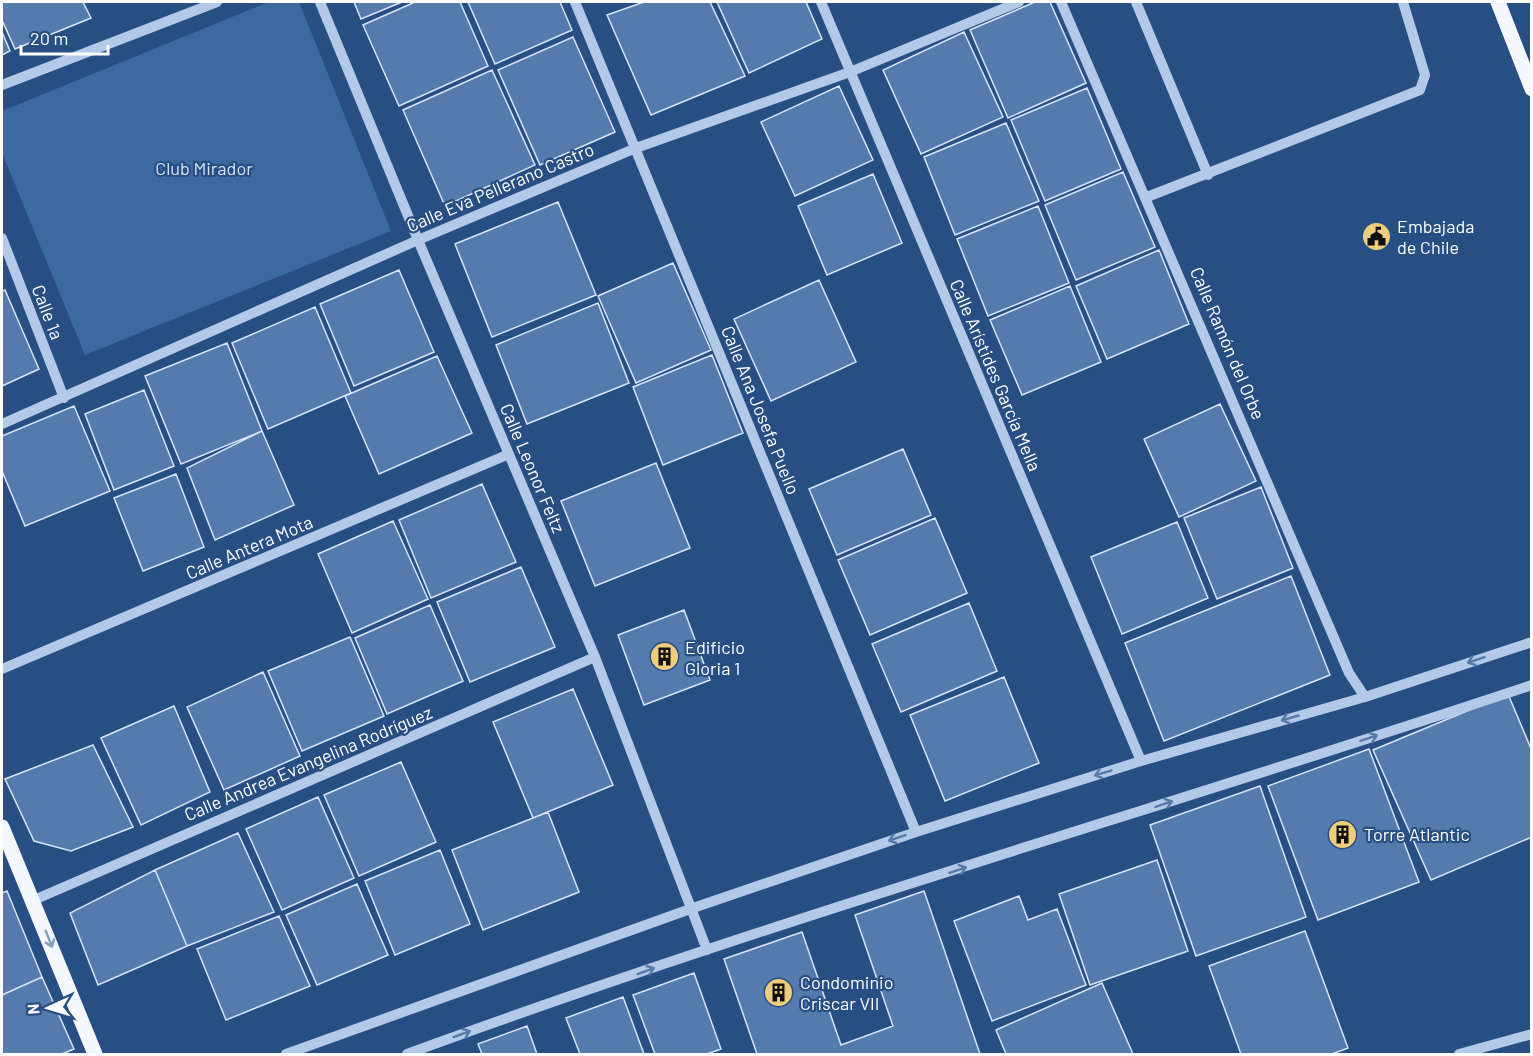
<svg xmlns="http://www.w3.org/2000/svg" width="1533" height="1056" viewBox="0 0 1533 1056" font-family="Barlow,sans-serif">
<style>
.green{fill:#3d69a1}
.building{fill:#557bae;stroke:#d6e4f6;stroke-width:1.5}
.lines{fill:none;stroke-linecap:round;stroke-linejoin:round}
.minor{stroke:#b2c9e7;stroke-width:10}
.major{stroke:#f4f8fe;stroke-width:15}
.oneway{stroke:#587aa7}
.oneway2{stroke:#849bbb}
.labels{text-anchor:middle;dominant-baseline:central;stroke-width:4.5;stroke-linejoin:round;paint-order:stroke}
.park-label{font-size:18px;fill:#d6e4f6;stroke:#284f84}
.street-label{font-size:18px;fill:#fff;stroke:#284f84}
.poi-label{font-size:18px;fill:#fff;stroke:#284f84;text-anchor:start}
</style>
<rect width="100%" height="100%" fill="#284f84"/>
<path class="green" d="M269 2H299L391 231 85 355 2 153V111Z"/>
<path class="building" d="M2 2H83L91 18 15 49 2 20Z
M354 2H402L361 19Z
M415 2H460L488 66 399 106 363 25Z
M468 2H560L572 30 495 64Z
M644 2H710L745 76 651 115 607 15Z
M717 2H806L822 39 749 73Z
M1035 2H1050L1086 83 1008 118 970 30Z
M2 32 10 51 2 55Z
M964 32 1003 117 921 154 883 70Z
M573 37 615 132 540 165 498 70Z
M492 70 535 165 445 206 403 110Z
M839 86 873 160 795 196 761 122Z
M1087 88 1121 169 1045 201 1011 120Z
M1006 123 1039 201 955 235 924 157Z
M1123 172 1155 247 1076 280 1045 205Z
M873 174 902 243 827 275 798 206Z
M558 202 596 295 492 337 455 244Z
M1038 206 1069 283 988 316 957 239Z
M1159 250 1189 324 1107 359 1076 286Z
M673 263 711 350 636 383 598 296Z
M399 270 434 352 354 386 320 304Z
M819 280 856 362 771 401 734 319Z
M1070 286 1101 362 1022 395 990 320Z
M5 290 39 369 2 386V291Z
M598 303 629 383 527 424 496 345Z
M315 307 351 393 268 429 232 343Z
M227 343 262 431 181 464 145 376Z
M712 355 743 433 663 465 633 387Z
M437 356 472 433 379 474 345 396Z
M144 390 174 466 114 490 85 414Z
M1220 404 1256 481 1179 517 1144 439Z
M74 406 110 491 25 526 2 471V436Z
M262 431 294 505 215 540 187 468Z
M903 449 931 515 837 555 809 489Z
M656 463 690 548 595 586 561 501Z
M176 474 204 547 143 571 114 498Z
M482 484 516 562 431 598 399 520Z
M1261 487 1293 568 1217 599 1184 518Z
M935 518 967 593 870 635 838 560Z
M393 521 428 599 352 633 318 554Z
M1177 522 1208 598 1122 634 1091 557Z
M521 567 555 647 470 682 437 602Z
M1291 576 1330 675 1164 741 1125 643Z
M969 603 997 671 901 712 872 644Z
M430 605 463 681 387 714 355 638Z
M684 610 710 680 644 705 618 635Z
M350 637 384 716 302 751 268 671Z
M263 672 300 756 224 790 187 707Z
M1004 677 1039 763 945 801 910 715Z
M573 689 613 785 533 818 493 722Z
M1508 694 1532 751V837L1431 880 1373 750Z
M174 706 210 792 141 825 101 738Z
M93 745 133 827 71 851 34 841 5 779Z
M1369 749 1419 882 1318 920 1268 786Z
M401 762 436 842 359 876 324 795Z
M1260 786 1306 917 1196 956 1150 825Z
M318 797 354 878 282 910 246 829Z
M548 812 579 892 483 930 452 850Z
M238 833 274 912 187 946 155 870Z
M440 850 470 924 395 955 365 881Z
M1157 860 1188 951 1090 985 1059 894Z
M155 870 187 946 98 985 70 913Z
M357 884 388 955 317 985 286 915Z
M7 891 42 977 2 995V893Z
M924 891 980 1054H757L724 959 802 932 841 1045 893 1026 855 915Z
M1019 896 1028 920 1057 909 1086 985 992 1021 954 921Z
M279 916 310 986 226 1020 197 949Z
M1305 931 1348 1048 1332 1054H1241L1209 966Z
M694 973 721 1049 707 1054H655L633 995Z
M42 977 74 1049 62 1054H2V995Z
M1102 983 1133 1054H1006L996 1030Z
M623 997 644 1054H580L566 1018Z
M527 1026 537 1054H482L478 1044Z"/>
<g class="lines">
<path class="minor" d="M320 2 418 240 595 657 707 950
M575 2 916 832
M821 2 1141 761
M1061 2 1349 673 1365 697
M1136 2 1208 175
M2 85 217 2
M1147 197 1420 90 1425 75 1403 2
M2 238 64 398
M2 424 418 240 636 148 850 72 1019 2
M2 669 509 454
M34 900 595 657
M286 1054 693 908 916 832 1141 761 1365 697 1532 642
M407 1054C777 918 1157 810 1532 685
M1459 1054 1532 1034"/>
<path class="major" d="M1498 2 1532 89
M2 827 95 1054"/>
</g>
<defs><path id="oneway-shaft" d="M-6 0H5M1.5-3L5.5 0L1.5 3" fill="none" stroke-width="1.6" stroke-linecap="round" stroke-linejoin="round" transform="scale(1.5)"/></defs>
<g class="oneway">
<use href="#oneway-shaft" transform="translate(1476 660) rotate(162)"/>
<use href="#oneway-shaft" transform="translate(1290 718) rotate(164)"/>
<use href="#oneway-shaft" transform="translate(1369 738) rotate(-18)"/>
<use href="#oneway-shaft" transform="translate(1103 773) rotate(163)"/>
<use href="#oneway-shaft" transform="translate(1164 804) rotate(-18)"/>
<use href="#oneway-shaft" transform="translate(897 838) rotate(161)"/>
<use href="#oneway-shaft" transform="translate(958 870) rotate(-18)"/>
<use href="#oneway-shaft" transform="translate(646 971) rotate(-20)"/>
<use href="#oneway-shaft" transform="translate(462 1034) rotate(-20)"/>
</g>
<use class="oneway2" href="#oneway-shaft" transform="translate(49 939) rotate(68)"/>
<defs>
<symbol id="civic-disc" viewBox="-11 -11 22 22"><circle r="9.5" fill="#efce79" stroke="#284f84"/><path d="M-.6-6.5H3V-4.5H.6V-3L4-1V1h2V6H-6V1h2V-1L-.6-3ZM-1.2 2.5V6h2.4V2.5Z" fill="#111"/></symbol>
<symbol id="building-disc" viewBox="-11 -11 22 22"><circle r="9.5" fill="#efce79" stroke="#284f84"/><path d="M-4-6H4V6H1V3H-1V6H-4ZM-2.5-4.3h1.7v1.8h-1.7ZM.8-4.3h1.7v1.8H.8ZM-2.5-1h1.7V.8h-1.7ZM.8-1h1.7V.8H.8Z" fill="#111"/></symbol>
</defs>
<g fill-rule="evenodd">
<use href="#civic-disc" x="1360" y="220" width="33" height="33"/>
<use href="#building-disc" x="648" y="640" width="33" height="33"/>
<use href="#building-disc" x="1326" y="818" width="33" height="33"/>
<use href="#building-disc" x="762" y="976" width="33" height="33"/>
</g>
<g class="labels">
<g class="park-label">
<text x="204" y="168">Club Mirador</text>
</g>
<g class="street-label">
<text transform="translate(500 187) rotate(-23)">Calle Eva Pellerano Castro</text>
<text transform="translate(48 312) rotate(69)">Calle 1a</text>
<text transform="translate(1228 343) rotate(67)">Calle Ramón del Orbe</text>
<text transform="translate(996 375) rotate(67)">Calle Arístides García Mella</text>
<text transform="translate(761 410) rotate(68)">Calle Ana Josefa Puello</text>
<text transform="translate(533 468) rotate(67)">Calle Leonor Feltz</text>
<text transform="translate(249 547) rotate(-23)">Calle Antera Mota</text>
<text transform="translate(308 763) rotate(-23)">Calle Andrea Evangelina Rodríguez</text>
</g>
<g class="poi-label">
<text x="1397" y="226">Embajada<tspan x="1397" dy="21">de Chile</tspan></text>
<text x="685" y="647">Edificio<tspan x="685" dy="21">Gloria 1</tspan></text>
<text x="1364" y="834">Torre Atlantic</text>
<text x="800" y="982">Condominio<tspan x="800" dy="21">Criscar VII</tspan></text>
</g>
</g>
<rect width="1533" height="1056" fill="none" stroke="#ffffff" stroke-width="6"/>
<g transform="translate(48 1008) rotate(266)" stroke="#284f84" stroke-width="4.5" paint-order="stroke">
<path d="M0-4.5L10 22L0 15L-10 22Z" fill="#ffffff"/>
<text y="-9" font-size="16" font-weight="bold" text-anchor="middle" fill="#ffffff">N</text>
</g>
<path d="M21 45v9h87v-9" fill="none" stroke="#ffffff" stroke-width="3"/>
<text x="30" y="45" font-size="18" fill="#ffffff" stroke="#284f84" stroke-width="4.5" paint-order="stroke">20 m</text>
</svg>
